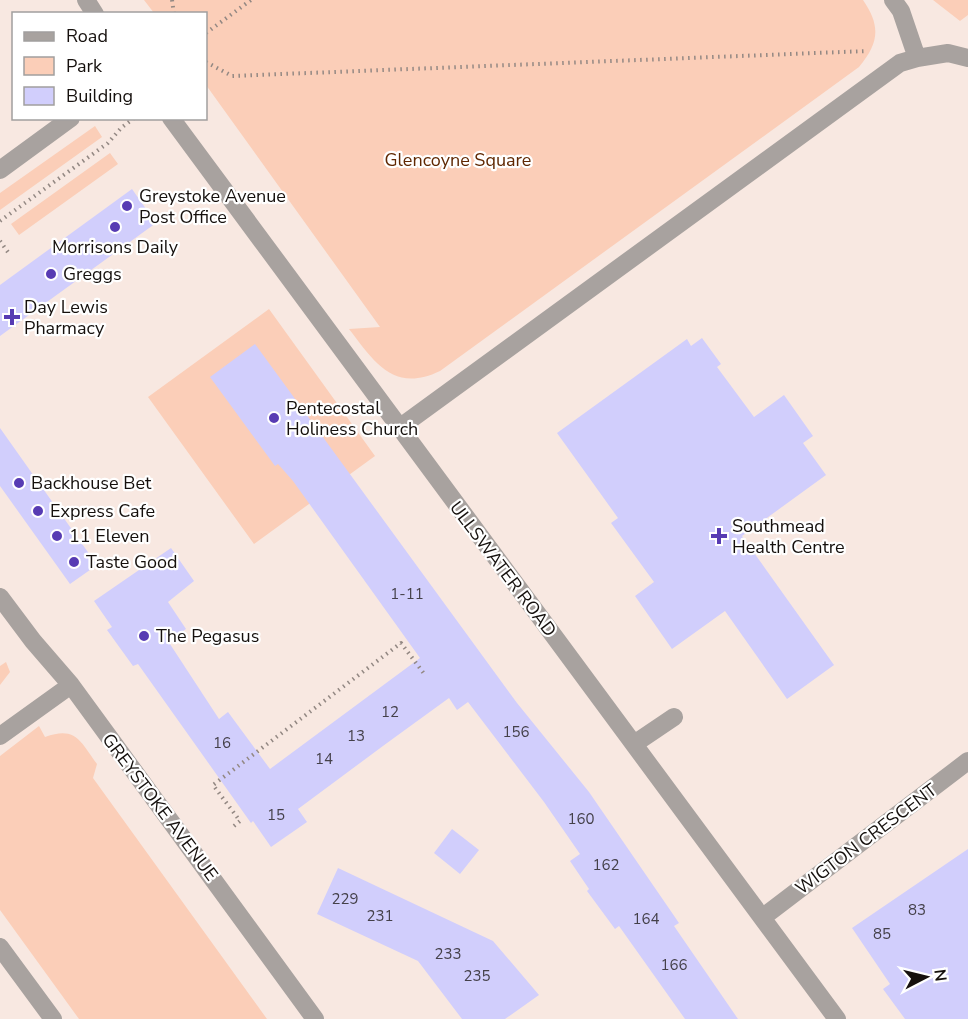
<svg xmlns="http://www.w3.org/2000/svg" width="968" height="1019" viewBox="0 0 968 1019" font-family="'Nunito Sans',sans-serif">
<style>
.green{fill:#fbceb8}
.building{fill:#d1cefc}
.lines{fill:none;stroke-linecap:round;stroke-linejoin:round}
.path{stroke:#938883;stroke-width:4;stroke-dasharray:1.5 4.5;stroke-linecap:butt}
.minor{stroke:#a8a29f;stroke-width:18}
.poi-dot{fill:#573bb3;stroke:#fff;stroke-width:2}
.labels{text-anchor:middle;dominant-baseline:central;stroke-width:4.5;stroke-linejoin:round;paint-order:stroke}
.number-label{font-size:15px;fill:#444049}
.park-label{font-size:18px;fill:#602802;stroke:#fff}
.poi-label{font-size:18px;fill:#15100d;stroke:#fff;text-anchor:start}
.street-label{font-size:18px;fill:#15100d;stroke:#fff}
</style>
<rect width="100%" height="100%" fill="#f8e8e1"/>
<path class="green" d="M144 0H863C881 26 879 43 859 67L440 371C394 393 375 363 349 329L380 327 206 85V14L154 13Z
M933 0H968V15L960 21Z
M95 126 102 137 0 210V193Z
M110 153 118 164 19 235 11 224Z
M269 309 375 456 254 544 148 397Z
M6 662 10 672 0 685V666Z
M39 726 45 737C76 726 80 741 97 764L93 778 267 1019H79L0 910V756Z"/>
<path class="building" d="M132 189 156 223 0 336V285Z
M702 338 721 364 717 367 754 417 784 395 813 436 803 443 826 475 742 536 834 665 787 699 725 611 672 649 635 596 654 582 611 523 618 518 557 433 687 339 691 346Z
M255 344 517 703 589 792 679 923 674 926 738 1019H685L619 926 615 929 587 891 589 889 570 861 580 854 544 802 468 702 457 710 449 698 387 743 298 809 307 822 271 847 253 821 251 823 138 664 133 666 107 630 112 627 94 601 171 548 194 581 168 602 186 629 168 641 219 719 228 712 270 769 420 658 293 481 278 464 275 466 210 377Z
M0 428 97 565 70 584 0 486Z
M452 829 479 850 460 874 434 853Z
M968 849V1019H905L883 989 890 984 852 928Z
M338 868 493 941 539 995 505 1019H462L418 961 317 914Z"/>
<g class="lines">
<path class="path" d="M172 0 174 14
M206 33 251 0
M206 62 232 76 867 51
M114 118 116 121
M0 221 108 143 121 128 134 118
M0 241 10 255
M234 826 240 821 213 785 401 643 425 675"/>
<path class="minor" d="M86 0 95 14
M917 58 948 53 968 58
M171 118 837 1019
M0 170 71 118
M399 428 900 63 917 58 901 11 893 0
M0 597 33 641 71 685 315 1019
M0 736 71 685
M634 744 674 717
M763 917 968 761
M0 947 53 1019"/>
</g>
<g class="poi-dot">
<circle cx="127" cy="206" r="6"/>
<circle cx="115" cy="227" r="6"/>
<circle cx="51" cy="274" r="6"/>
<path d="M9 308h6v6h6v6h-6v6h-6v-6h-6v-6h6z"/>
<circle cx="274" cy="418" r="6"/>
<circle cx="19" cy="483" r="6"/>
<circle cx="38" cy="511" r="6"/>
<circle cx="57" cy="536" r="6"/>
<path d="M716 527h6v6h6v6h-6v6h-6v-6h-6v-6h6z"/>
<circle cx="74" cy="562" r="6"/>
<circle cx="144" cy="636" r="6"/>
</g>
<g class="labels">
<g class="number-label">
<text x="407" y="594">1-11</text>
<text x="390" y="712">12</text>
<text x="516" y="732">156</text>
<text x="356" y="736">13</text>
<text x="222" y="743">16</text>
<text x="324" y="759">14</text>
<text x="276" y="815">15</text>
<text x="581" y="819">160</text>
<text x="606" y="865">162</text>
<text x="345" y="899">229</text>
<text x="917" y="910">83</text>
<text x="380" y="916">231</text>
<text x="646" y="919">164</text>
<text x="882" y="934">85</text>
<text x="448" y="954">233</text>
<text x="674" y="965">166</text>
<text x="477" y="976">235</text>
</g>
<g class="park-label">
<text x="458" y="160">Glencoyne Square</text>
</g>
<g class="poi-label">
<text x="139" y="196">Greystoke Avenue<tspan x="139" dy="21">Post Office</tspan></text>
<text x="115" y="247" text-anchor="middle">Morrisons Daily</text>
<text x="63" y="274">Greggs</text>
<text x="24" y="307">Day Lewis<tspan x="24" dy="21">Pharmacy</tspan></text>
<text x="286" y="408">Pentecostal<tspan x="286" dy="21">Holiness Church</tspan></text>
<text x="31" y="483">Backhouse Bet</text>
<text x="50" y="511">Express Cafe</text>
<text x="732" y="526">Southmead<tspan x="732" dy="21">Health Centre</tspan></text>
<text x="69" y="536">11 Eleven</text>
<text x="86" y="562">Taste Good</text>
<text x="156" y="636">The Pegasus</text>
</g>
<g class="street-label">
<text transform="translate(503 569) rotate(53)">ULLSWATER ROAD</text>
<text transform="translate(160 807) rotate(53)">GREYSTOKE AVENUE</text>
<text transform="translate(866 839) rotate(-37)">WIGTON CRESCENT</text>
</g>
</g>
<rect x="12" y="12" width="195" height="108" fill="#ffffff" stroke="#a19f9e" stroke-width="1.5"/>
<rect x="24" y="32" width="30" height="9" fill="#a8a29f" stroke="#a19f9e" stroke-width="1.5"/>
<text x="66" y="42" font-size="18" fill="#15100d">Road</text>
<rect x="24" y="57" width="30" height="18" fill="#fbceb8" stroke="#a19f9e" stroke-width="1.5"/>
<text x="66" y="72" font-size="18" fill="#15100d">Park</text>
<rect x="24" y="87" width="30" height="18" fill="#d1cefc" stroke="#a19f9e" stroke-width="1.5"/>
<text x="66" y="102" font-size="18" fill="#15100d">Building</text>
<g transform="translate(926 977) rotate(83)" stroke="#ffffff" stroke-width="4.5" paint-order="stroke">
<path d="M0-4.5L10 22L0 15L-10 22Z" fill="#15100d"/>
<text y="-9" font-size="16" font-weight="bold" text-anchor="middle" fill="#15100d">N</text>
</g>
</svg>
